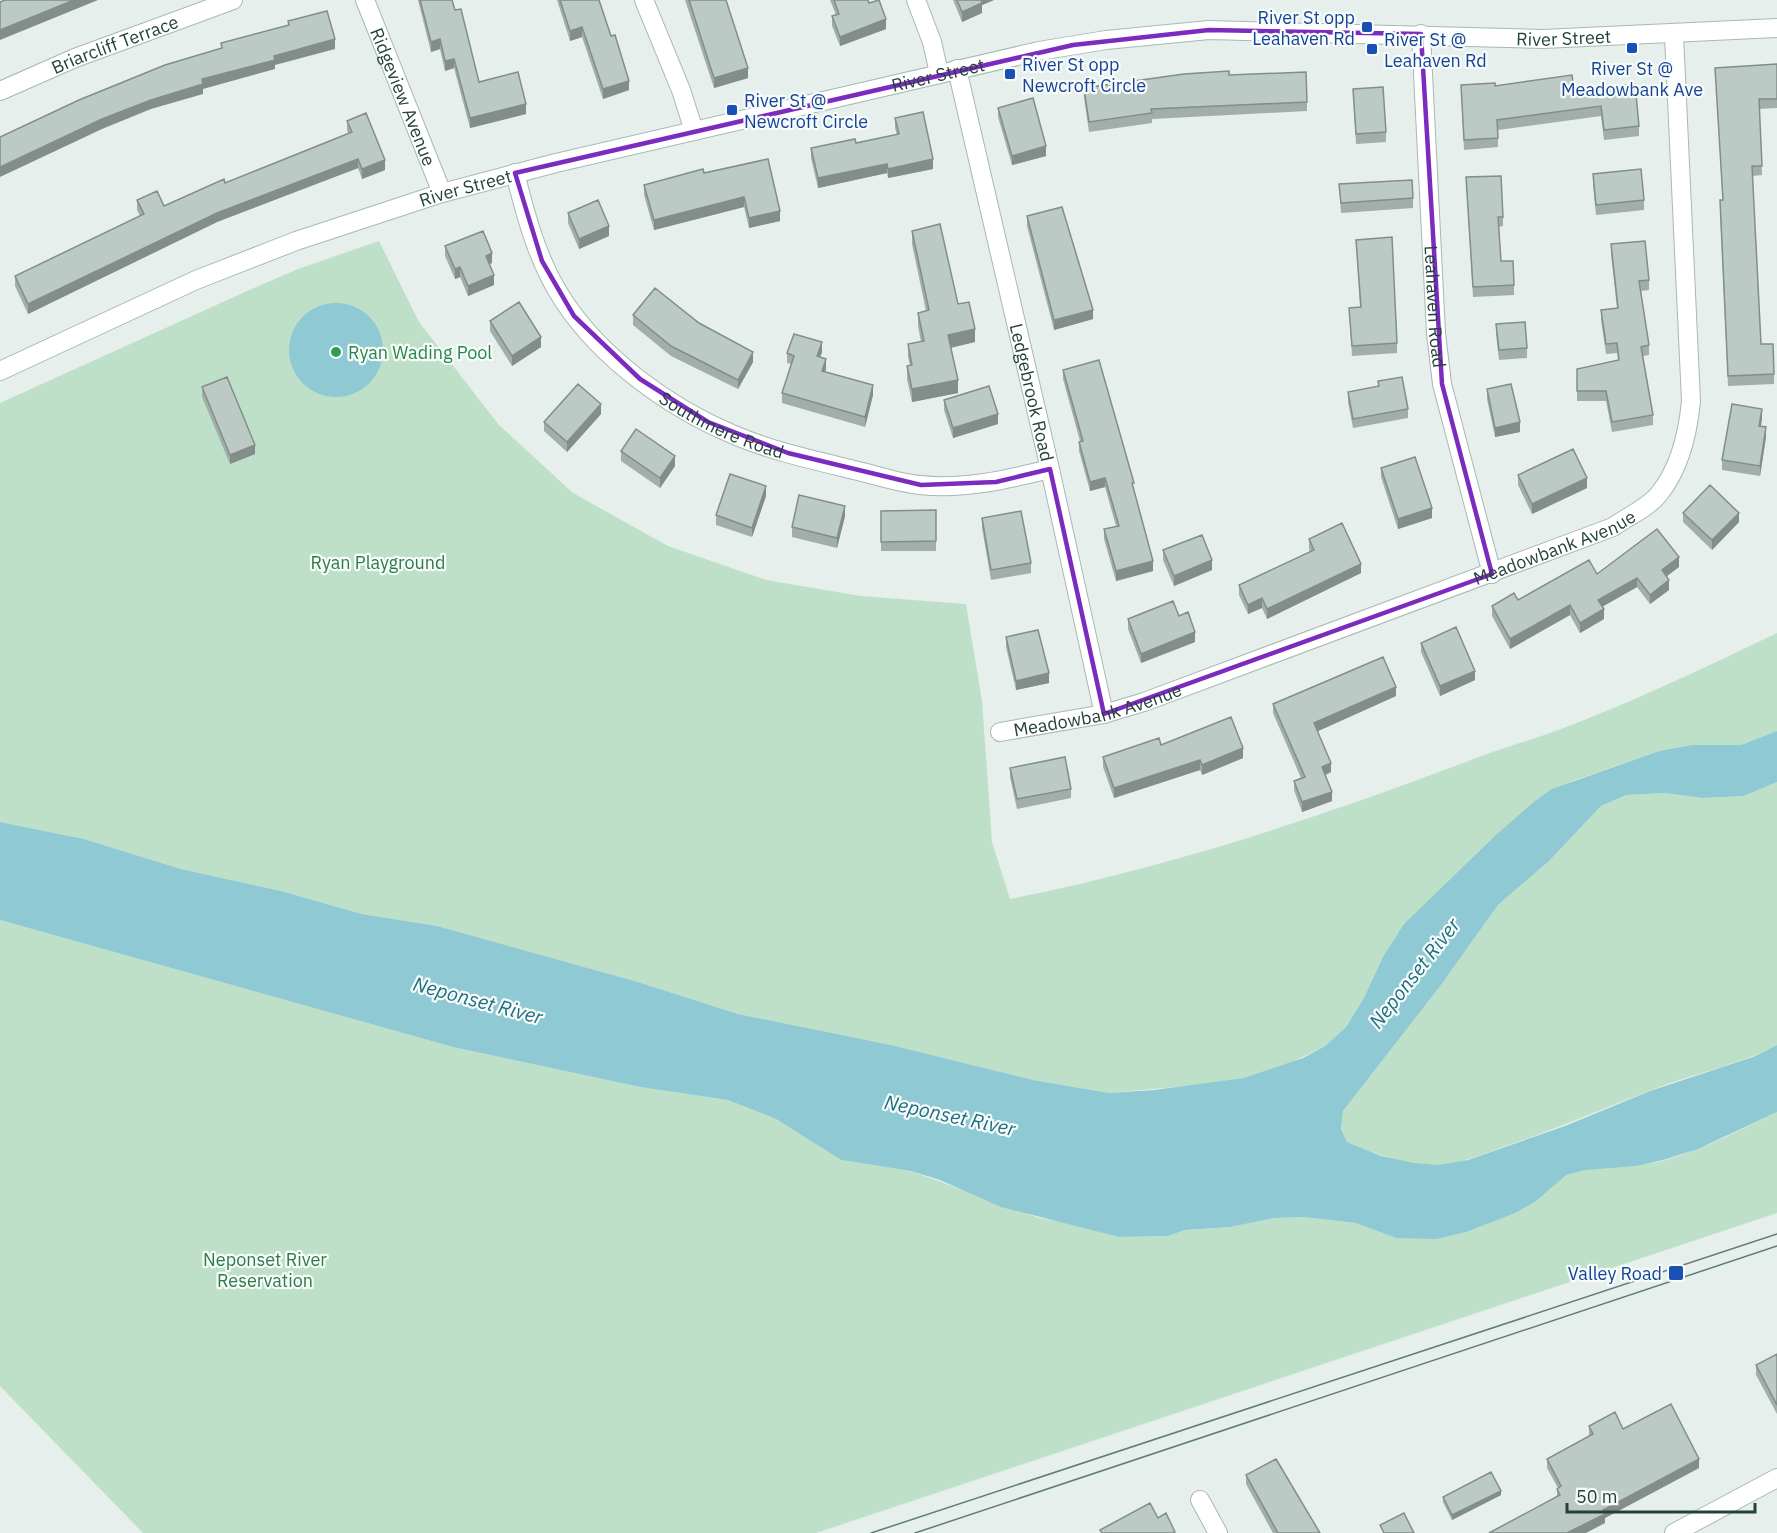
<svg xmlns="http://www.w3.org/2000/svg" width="1777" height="1533" viewBox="0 0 1777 1533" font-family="'IBM Plex Sans',sans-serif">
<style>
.green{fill:#bfe0c8}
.water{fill:#8ec9d4}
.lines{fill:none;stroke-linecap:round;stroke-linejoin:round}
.street-casing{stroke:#a8b8b2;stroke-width:20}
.secondary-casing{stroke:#a4bbb3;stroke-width:20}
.street{stroke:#fff;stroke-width:18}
.secondary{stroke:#fff;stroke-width:18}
.tram{stroke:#5f7d75;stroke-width:1.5}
.wall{fill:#a1aea9}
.shaded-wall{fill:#838d89}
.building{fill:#bbcac4;stroke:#838d89;stroke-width:1.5}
.marked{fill:none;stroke:#7b2cbf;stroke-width:4.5;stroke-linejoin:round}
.transit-dot{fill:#1a4fb4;stroke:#f7fbf9;stroke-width:2}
.leisure-dot{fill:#2e9e5b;stroke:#f7fbf9;stroke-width:2}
.labels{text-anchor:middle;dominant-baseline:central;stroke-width:4.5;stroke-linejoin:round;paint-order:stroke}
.transit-label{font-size:18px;fill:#164399;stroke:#f7fbf9;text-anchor:start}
.street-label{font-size:18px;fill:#24423a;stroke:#f7fbf9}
.leisure-label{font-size:18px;fill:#27864d;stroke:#f7fbf9;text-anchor:start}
.park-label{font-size:18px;fill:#2d7a4b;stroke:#f7fbf9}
.water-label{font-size:20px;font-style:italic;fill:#1c6f80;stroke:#f7fbf9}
</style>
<rect width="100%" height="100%" fill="#e6efeb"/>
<path class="green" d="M379 241 419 322 499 425 573 493 668 546 766 580 861 596 966 604 982 701 992 842 1010 899C1171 867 1327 815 1479 757 1506 747 1534 739 1561 729 1635 701 1706 667 1777 633V731L1741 745H1692L1659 751 1570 782 1364 998 1346 1027 1325 1046 1282 1067 1244 1078 1196 1085 1109 1093 1033 1080 891 1045 738 1014 638 982 437 926 362 914 281 891 181 869 84 839 0 822V403L256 287 298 269Z
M1777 782V1045C1737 1066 1691 1074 1649 1091 1602 1109 1556 1129 1509 1145 1486 1153 1463 1163 1439 1165 1408 1167 1375 1154 1347 1142L1341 1129 1343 1111 1441 985 1498 905 1549 861 1601 806 1626 795 1665 793 1702 798 1744 796Z
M0 920 453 1047 640 1087 728 1100 776 1119 841 1160 911 1171 1039 1218 1064 1222 1119 1237 1168 1236 1185 1230 1230 1227 1274 1218 1304 1217 1356 1223 1396 1238 1551 1186C1555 1182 1560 1177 1566 1175 1591 1162 1633 1168 1662 1161 1702 1150 1740 1130 1777 1112V1213L816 1533H143L0 1386Z"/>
<path class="water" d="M289 350a47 47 0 1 1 94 0a47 47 0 1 1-94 0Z
M1777 731V782L1744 796 1702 798 1665 793 1626 795 1601 806 1549 861 1498 905 1441 985 1343 1111 1341 1129 1347 1142 1381 1156 1414 1163 1438 1165 1468 1160 1565 1126 1650 1091 1753 1057 1777 1045V1112L1698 1149 1663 1160 1636 1166 1585 1170 1566 1175 1536 1201 1515 1213 1466 1232 1436 1239 1396 1238 1356 1223 1304 1217 1274 1218 1230 1227 1185 1230 1168 1236 1119 1237 1001 1207 940 1180 911 1171 841 1160 776 1119 728 1100 640 1087 453 1047 0 920V822L84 839 181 869 281 891 362 914 437 926 638 982 738 1014 891 1045 1033 1080 1109 1093 1154 1090 1244 1078 1303 1058 1325 1046 1346 1027 1364 998 1383 957 1404 924 1496 835 1535 801 1552 789 1659 751 1692 745H1741Z"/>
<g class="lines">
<defs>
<g id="street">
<path id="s1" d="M365 0 442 193"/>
<path d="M644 0 681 90 694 131"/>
<path d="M916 0 932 42 939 73"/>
<path id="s2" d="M1421 34 1436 333 1442 384 1492 574"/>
<path id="s3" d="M957 69 1050 469 1104 714"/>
<path id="s4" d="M0 91 75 58 233 0"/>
<path id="s5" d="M515 173C526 217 538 262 563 300 601 358 668 407 732 434 771 451 813 460 854 470 876 475 898 483 920 485 964 490 1009 479 1050 469"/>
<path id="s6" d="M1000 732 1104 714 1144 702 1613 527C1627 517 1649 507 1659 494 1680 468 1688 433 1691 401L1674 35"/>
<path d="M1200 1500 1218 1533"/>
</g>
<g id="secondary">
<path id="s7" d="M0 371 196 280 296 241 442 193 556 163 1039 51 1106 40 1209 30 1543 39 1777 28"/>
<path d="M1674 1533 1777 1478"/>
</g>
</defs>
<use href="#street" class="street-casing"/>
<use href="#secondary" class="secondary-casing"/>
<use href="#street" class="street"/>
<use href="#secondary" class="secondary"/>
<path class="tram" d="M871 1533 1777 1234
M915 1533 1777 1246"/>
</g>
<path class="wall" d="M418 0H452L479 82 526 114 470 128 454 68 445 71 440 49 431 52Z
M557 0H599L629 90 603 99 582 37 570 41Z
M685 0H726L748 78 714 88Z
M830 0H868L886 29 840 46 832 26V16L836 15Z
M953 0H994L982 5V13L962 22Z
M1777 64V108L1759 109 1762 175 1752 176 1761 344 1774 374V384L1728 386 1720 210 1723 200 1715 68Z
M1229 75 1307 102V111L1152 119V123L1089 132 1084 98V88Z
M1461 85 1574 91 1639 126V136L1604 140 1601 116 1498 130V147L1464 150Z
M1353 89 1386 132V142L1356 144Z
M998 108 1046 156 1012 165 998 117Z
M895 118 933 169 888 178 887 173 818 188 811 158V148L856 143 897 135 895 128Z
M347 121 385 170 362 179 358 168 217 222 28 314 15 286V276L140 216 137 210V200L164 206 225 183 349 134 347 131Z
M704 173 780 221 749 228 744 207 654 230 644 195V185Z
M1593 174 1644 200V210L1596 215 1593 184Z
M1466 177 1503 217V226L1499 227 1501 261 1514 285V295L1473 297Z
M1339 184 1413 198V208L1341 213Z
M568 213 609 236 579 249 568 223Z
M1027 216 1093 319 1054 330 1027 226Z
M912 231 958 304 975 342 951 348 958 393 912 402 907 379V366H910L908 357V344L921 342 918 326V313L926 311 912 244Z
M1356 240 1397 343V353L1352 356 1349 308 1360 307Z
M1611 244 1649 280V290L1641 291 1649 345V355L1643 356 1653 415V425L1612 432 1606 401H1577V369L1618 360 1617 353 1606 354 1601 320V310L1617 308 1611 254Z
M445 246 492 263 489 264 494 285 468 296 460 277 455 279 445 256Z
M633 315 699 323 753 362 738 389 671 356 633 325Z
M490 321 541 347 512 366 490 331Z
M1496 324 1527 348V358L1499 360 1496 334Z
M822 352 820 357 826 369 825 372 873 395 865 427 782 403V393L791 364 787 363V353Z
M1063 370 1134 492 1153 571 1116 581 1104 539V529L1116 526 1105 487 1090 491 1079 451V442L1080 441 1063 379Z
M1378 381 1408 409V418L1353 428 1348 402V392L1378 387Z
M202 387 255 454 230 464 202 397Z
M1487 389 1520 432 1495 437 1487 399Z
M944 400 998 424 953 438 944 410Z
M601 414 567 452 544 431V422Z
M1762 418 1761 426 1766 437 1760 476 1722 470V460Z
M621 451 675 466 660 488 621 461Z
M1381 468 1432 518 1398 529 1381 477Z
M1518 475 1587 488 1532 514 1518 485Z
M766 496 752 537 716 525V515Z
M936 510V551H881V511Z
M1683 513 1739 522 1712 550 1683 522Z
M845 516 837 548 792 537V527Z
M982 518 1031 563V573L991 580 982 528Z
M1309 539 1361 573 1267 619 1262 608 1248 614 1239 595V585L1310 552 1309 548Z
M1163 550 1212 570 1174 586 1163 560Z
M1679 567 1666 576 1669 590 1650 604 1637 587 1602 607 1604 619 1580 633 1570 615 1510 649 1492 616V606L1518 600 1597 574Z
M1179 616 1195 642 1141 663 1128 629V619Z
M1006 637 1049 683 1016 690 1006 647Z
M1421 643 1475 680 1440 696 1421 652Z
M1396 696 1317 731 1331 772 1326 775 1332 801 1302 812 1294 790V781L1301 778 1273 713V704Z
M1161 745 1243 758 1202 775 1200 770 1114 798 1103 767V757Z
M1010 768 1071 789V798L1017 809 1010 777Z
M1777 1354V1414L1756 1375V1365Z
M1589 1426 1623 1429 1699 1468 1605 1518V1523L1557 1497V1489L1558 1488 1547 1468V1459L1589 1436Z
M1246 1475 1320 1533H1273L1246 1484Z
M1501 1495 1452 1520 1443 1502V1497Z"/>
<path class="shaded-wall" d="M74 0H98L0 40V30Z
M979 0H994L982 5V13L962 22V12Z
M886 19V29L840 46V37Z
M582 27V37L570 41V31Z
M335 39V49L275 65V69L203 89V94L151 109 102 129 0 177V167L102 119 202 79 274 56Z
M440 39V49L431 52V42Z
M454 59V68L445 71V61Z
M748 68V78L714 88V78Z
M629 81V90L603 99V89Z
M526 104V114L470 128V118Z
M1046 146V156L1012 165V156Z
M358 159V168L217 222 28 314V304L217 213Z
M933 159V169L888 178V169Z
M385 160V170L362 179V169Z
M887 164V173L818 188V178Z
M744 197V207L654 230V220Z
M780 211V221L749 228V218Z
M609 226V236L579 249V239Z
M492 253V263L486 266V256Z
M460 267V277L455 279V269Z
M494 275V285L468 296V286Z
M1093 310V319L1054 330V320Z
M975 329V342L948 348V335Z
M541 337V347L512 366V356Z
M822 342V352L817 366V356Z
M753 352V362L738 389V380Z
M826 359V369L822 381V371Z
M958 380V393L912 402V389Z
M873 385V395L865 427V417Z
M601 404V414L567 452V442Z
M1762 409V418L1759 436V426Z
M998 414V424L953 438V428Z
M1520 422V432L1495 437V428Z
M1766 427V437L1760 476V466Z
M255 445V454L230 464V455Z
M675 456V466L660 488V478Z
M1105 478V487L1090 491V482Z
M1587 478V488L1532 514V504Z
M766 486V496L752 537V528Z
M845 506V516L837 548V538Z
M1432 508V518L1398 529V519Z
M1739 513V522L1712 550V540Z
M1679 557V567L1662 580V570Z
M1212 560V570L1174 586V576Z
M1153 561V571L1116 581V571Z
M1361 564V573L1267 619V609Z
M1637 578V587L1598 609V600Z
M1669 580V590L1650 604V595Z
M1262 598V608L1248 614V605Z
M1570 605V615L1510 649V639Z
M1604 609V619L1580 633V623Z
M1195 632V642L1141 663V654Z
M1475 671V680L1440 696V686Z
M1049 673V683L1016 690V681Z
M1396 687V696L1314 733V723Z
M1243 748V758L1202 775V765Z
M1200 760V770L1114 798V788Z
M1331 763V772L1322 776V767Z
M1332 792V801L1302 812V802Z
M1699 1459V1468L1605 1518V1523L1586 1533H1567L1603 1510Z
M1501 1491V1495L1452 1520V1515Z"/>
<path class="building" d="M5 0H74L0 30V2Z
M420 0H452L455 10 461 9 479 82 518 72 526 104 470 118 454 59 445 61 440 39 431 42Z
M560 0H599L611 36 615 35 629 81 603 89 582 27 570 31Z
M689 0H726L748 68 714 78Z
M834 0H868L869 3 879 0 886 19 840 37 832 16 839 14Z
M957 0H981L982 3 962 12Z
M327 11 335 39 274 56 275 60 202 79 203 84 151 100 102 119 0 167V137L79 100 165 65 222 48 221 43 289 25 288 21Z
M1777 64V99H1759L1762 166H1752L1761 344H1773L1774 374 1728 376 1720 200H1723L1715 68Z
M1229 71V75L1306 72 1307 102 1151 109 1152 113 1089 122 1084 88 1184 74Z
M1572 75 1574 91 1635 84 1639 126 1604 130 1601 106 1497 120 1498 138 1464 140 1461 85 1495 83V86Z
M1383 87 1386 132 1356 134 1353 89Z
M1033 98 1046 146 1012 156 998 108Z
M923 112 933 159 888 169 887 164 818 178 811 148 855 139 856 143 899 134 895 118Z
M366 113 385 160 362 169 358 159 217 213 28 304 15 276 144 214 137 200 157 191 164 206 224 179 225 183 352 132 347 121Z
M768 159 780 211 749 218 744 197 654 220 644 185 703 169 704 173Z
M1641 169 1644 200 1596 205 1593 174Z
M1501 176 1503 217H1498L1501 261H1513L1514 285 1473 287 1466 177Z
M1412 180 1413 198 1341 203 1339 184Z
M598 200 609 226 579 239 568 213Z
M1062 207 1093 310 1054 320 1027 216Z
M940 224 958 304 969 302 975 329 948 335 958 380 912 389 907 366 912 365 908 344 924 341 918 313 929 310 912 231Z
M483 231 492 253 486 256 494 275 468 286 460 267 455 269 445 246Z
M1392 237 1397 343 1352 346 1349 308 1361 307 1356 240Z
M1645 241 1649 280 1639 281 1649 345 1641 347 1653 415 1612 422 1606 391H1577V369L1619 360 1617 343 1606 344 1601 310 1618 308 1611 244Z
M655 288 699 323 753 352 738 380 671 346 633 315Z
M519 302 541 337 512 356 490 321Z
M1525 322 1527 348 1499 350 1496 324Z
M794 334 822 342 817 356 826 359 822 371 873 385 865 417 782 393 794 356 787 353Z
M1099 360 1134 483H1132L1153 561 1116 571 1104 529 1119 526 1105 478 1090 482 1079 442 1083 441 1063 370Z
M227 377 255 445 230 455 202 387Z
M1402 377 1408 409 1353 419 1348 392 1379 386 1378 381Z
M578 384 601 404 567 442 544 422Z
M1511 384 1520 422 1495 428 1487 389Z
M989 386 998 414 953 428 944 400Z
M1732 404 1762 409 1759 426 1766 427 1760 466 1722 460Z
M636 429 675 456 660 478 621 451Z
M1573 449 1587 478 1532 504 1518 475Z
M1415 457 1432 508 1398 519 1381 468Z
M730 474 766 486 752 528 716 515Z
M1710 485 1739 513 1712 540 1683 513Z
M799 495 845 506 837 538 792 527Z
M936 510V541L881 542V511Z
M1021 511 1031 563 991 570 982 518Z
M1342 523 1361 564 1267 609 1262 598 1248 605 1239 585 1314 550 1309 539Z
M1657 529 1679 557 1662 570 1669 580 1650 595 1637 578 1598 600 1604 609 1580 623 1570 605 1510 639 1492 606 1514 593 1518 600 1589 560 1597 574Z
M1202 535 1212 560 1174 576 1163 550Z
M1173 601 1179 616 1188 612 1195 632 1141 654 1128 619Z
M1456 627 1475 671 1440 686 1421 643Z
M1038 630 1049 673 1016 681 1006 637Z
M1383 657 1396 687 1314 723 1331 763 1322 767 1332 792 1302 802 1294 781 1305 777 1273 704Z
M1231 717 1243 748 1202 765 1200 760 1114 788 1103 757 1159 738 1161 745Z
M1065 757 1071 789 1017 799 1010 768Z
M1777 1354V1405L1756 1365Z
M1671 1404 1699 1459 1603 1510 1605 1514 1567 1533H1489L1560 1495 1557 1489 1561 1486 1547 1459 1593 1434 1589 1426 1615 1412 1623 1429Z
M1276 1459 1320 1533H1278L1246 1475Z
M1491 1472 1501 1491 1452 1515 1443 1497Z
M1150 1503 1158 1518 1166 1513 1175 1532 1173 1533H1102L1100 1530Z
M1404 1513 1414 1533H1384L1380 1525Z"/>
<path class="marked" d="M1209 30 1421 34 1442 384 1492 574 1104 714 1050 469 996 482 921 485 788 453 708 422 640 379 574 316 542 261 515 173 1073 45Z"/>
<g class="transit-dot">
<rect x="1361" y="21" width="12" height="12" rx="3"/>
<rect x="1626" y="42" width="12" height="12" rx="3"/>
<rect x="1366" y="43" width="12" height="12" rx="3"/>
<rect x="1004" y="68" width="12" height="12" rx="3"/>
<rect x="726" y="104" width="12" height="12" rx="3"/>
<rect x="1668" y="1265" width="16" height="16" rx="3"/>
</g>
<circle class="leisure-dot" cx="336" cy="352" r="6"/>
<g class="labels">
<g class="transit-label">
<text x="1355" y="17" text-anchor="end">River St opp<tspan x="1355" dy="21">Leahaven Rd</tspan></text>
<text x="1384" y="39">River St @<tspan x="1384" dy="21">Leahaven Rd</tspan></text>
<text x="1022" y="64">River St opp<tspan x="1022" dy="21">Newcroft Circle</tspan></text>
<text x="1632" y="68" text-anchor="middle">River St @<tspan x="1632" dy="21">Meadowbank Ave</tspan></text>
<text x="744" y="100">River St @<tspan x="744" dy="21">Newcroft Circle</tspan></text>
<text x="1662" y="1273" text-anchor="end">Valley Road</text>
</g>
<g class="street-label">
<text stroke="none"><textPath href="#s7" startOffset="1617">River Street</textPath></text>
<text stroke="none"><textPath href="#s4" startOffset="124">Briarcliff Terrace</textPath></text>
<text stroke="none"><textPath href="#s7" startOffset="987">River Street</textPath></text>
<text stroke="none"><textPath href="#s1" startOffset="104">Ridgeview Avenue</textPath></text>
<text stroke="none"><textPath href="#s7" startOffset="501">River Street</textPath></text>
<text stroke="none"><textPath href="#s2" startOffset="273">Leahaven Road</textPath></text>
<text stroke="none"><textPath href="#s3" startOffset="332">Ledgebrook Road</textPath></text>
<text stroke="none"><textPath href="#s5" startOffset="342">Southmere Road</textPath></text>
<text stroke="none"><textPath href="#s6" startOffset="586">Meadowbank Avenue</textPath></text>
<text stroke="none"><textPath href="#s6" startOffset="100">Meadowbank Avenue</textPath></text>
</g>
<g class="leisure-label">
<text x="348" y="352">Ryan Wading Pool</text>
</g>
<g class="park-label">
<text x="378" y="562">Ryan Playground</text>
<text x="265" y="1259">Neponset River<tspan x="265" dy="21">Reservation</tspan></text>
</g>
<g class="water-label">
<text transform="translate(1414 973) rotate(-52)">Neponset River</text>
<text transform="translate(478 1000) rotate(15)">Neponset River</text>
<text transform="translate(950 1115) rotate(12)">Neponset River</text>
</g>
</g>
<path d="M1567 1503v9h188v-9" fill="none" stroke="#24423a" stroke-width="3"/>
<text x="1576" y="1503" font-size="18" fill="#24423a" stroke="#f7fbf9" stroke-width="4.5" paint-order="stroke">50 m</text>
</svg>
